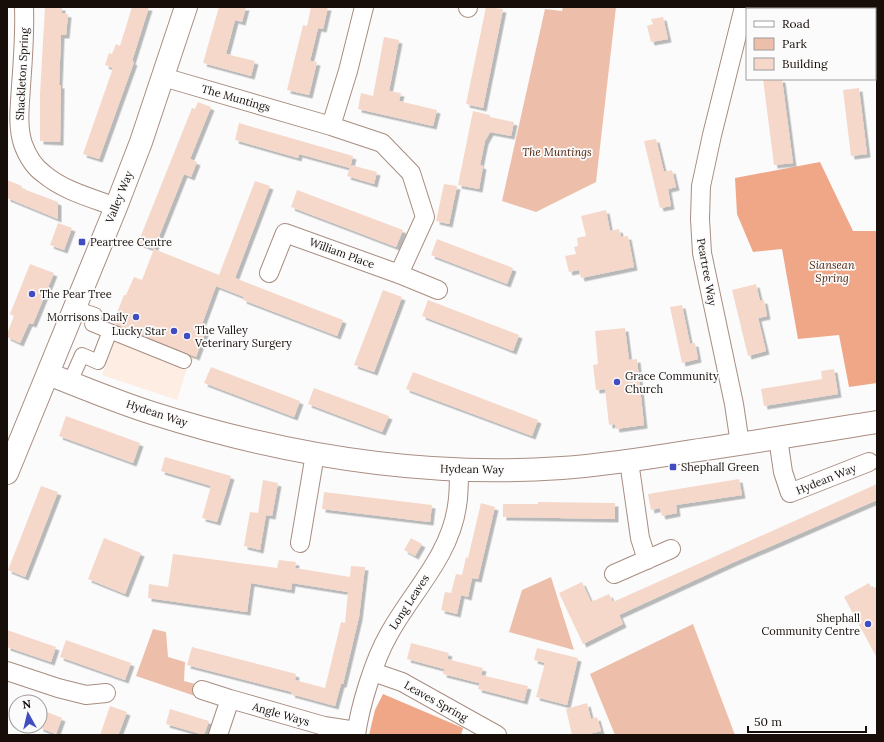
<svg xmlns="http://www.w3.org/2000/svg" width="884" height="742" viewBox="0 0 884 742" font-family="Lora,serif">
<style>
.commercial{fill:#feede2}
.green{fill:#edbfaa}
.forest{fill:#efa787}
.building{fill:#f6d8cb;filter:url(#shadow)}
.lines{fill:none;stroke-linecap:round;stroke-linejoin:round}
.pedestrian-casing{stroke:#a88d81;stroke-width:16}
.minor-casing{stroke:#a88d81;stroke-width:20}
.tertiary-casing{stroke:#a88d81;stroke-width:24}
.pedestrian{stroke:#fff;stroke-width:14}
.minor{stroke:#fff;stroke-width:18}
.tertiary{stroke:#fff;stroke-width:22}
.poi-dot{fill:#414cc1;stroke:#fbfbfb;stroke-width:1.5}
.labels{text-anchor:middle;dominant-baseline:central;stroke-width:3.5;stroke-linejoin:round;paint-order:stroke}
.street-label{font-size:11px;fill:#170e0a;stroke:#fbfbfb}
.park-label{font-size:11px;font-style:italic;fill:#4b1e07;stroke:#fbfbfb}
.poi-label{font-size:11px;fill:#170e0a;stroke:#fbfbfb;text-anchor:start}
</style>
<defs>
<filter id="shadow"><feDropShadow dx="3.5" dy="3.5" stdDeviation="0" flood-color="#0004"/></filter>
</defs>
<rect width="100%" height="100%" fill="#fbfbfb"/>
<path class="commercial" d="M124 295 207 327 196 357 187 368 177 400 102 375 115 340 112 326Z"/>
<path class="green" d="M563 7H616L596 182 536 212 502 201 545 9 562 11Z
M551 577 574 650 509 632 522 590Z
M693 624 735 735H615L590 674Z
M153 629 166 632 168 657 185 662 184 681 199 685 195 696 136 676Z"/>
<path class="forest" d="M820 162 853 231H877V383L849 387 839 335 798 339 782 249 753 252 737 214 735 178Z
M383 694 463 728 461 735H369L375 710Z"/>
<path class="building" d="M45 7H62V13L68 14 66 35H61L59 85H61L60 142 40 141V94Z
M132 7H149L132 61 134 62 99 159 83 154 113 68 105 65 109 53 112 54 116 44 120 46Z
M219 7H246L242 22 235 20 226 54 255 61 251 76 203 63Z
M311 7H328L323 29 318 28 310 61 317 62 309 95 287 90 303 25 307 26Z
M486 7 503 9 483 108 466 104Z
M663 17 668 39 651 42 647 26 653 24 651 19Z
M384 37 399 40 389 91 401 93 399 101 437 110 433 126 358 109 361 93 373 96Z
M763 79H782L793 163 774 165Z
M859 88 867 154 851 156 843 90Z
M198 102 211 107 190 159 197 162 191 177 184 174 154 249 138 243 192 108 195 109Z
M473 111 490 115V117L514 122 511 136 490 132 485 141 480 165 483 166 479 189 458 185Z
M239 123 353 156 350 168 299 154 298 158 235 140Z
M656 139 664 172 672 170 676 187 668 189 671 206 660 208 644 141Z
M351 165 377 172 374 184 347 176Z
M7 180 22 186 21 188 58 202V219L7 198Z
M255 181 270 186 235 278 343 320 337 336 243 300 244 297 216 286 202 324 207 327 196 357 113 323 124 295H126L134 277 142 280 154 249 219 275Z
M444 184 457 186 449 224 436 221Z
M297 190 403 230 396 247 291 207Z
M606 210 610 231 619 229 621 237 628 236 634 267 581 278 579 270 569 272 565 256 576 254 574 247 578 246 577 238 586 236 581 216Z
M58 223 72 228 64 250 50 245Z
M437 239 513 268 507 284 431 255Z
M30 264 54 273 33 324 29 323 20 343 7 337V334L14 316 10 314Z
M756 284 760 301 764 300 767 316 758 318 766 351 748 356 732 290Z
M383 290 402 297 374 372 354 365Z
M428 300 519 335 513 351 422 316Z
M682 305 690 344 695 343 698 359 682 363 670 307Z
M625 328 629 360 637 359 644 425 616 429 615 424 609 425 605 389 596 390 593 365 598 364 595 331Z
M211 367 300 401 294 417 204 383Z
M834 369 838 394 764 406 761 389 822 379 821 371Z
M413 372 538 420 532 436 406 389Z
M314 388 389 416 382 432 308 404Z
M66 416 140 443 133 463 59 436Z
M165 457 231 476 217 522 202 518 211 486 161 471Z
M739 479 742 495 676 505 677 513 662 516 660 508 651 510 648 494Z
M263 480 278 483 272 516 266 515 260 550 244 546 250 512 258 513Z
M877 484V500L732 563 619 615 623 624 583 644 559 593 582 582 591 602 609 594 613 602Z
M41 486 58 492 25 577 8 570Z
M324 492 432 505 430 522 322 509Z
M538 502 615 503V519L503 517V504H538Z
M481 503 495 507 478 579 472 578 468 597 461 595 457 614 441 610 445 592 451 593 456 574 462 575 466 557 468 558Z
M104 538 141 553 125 594 88 579Z
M411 538 422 544 415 556 404 550Z
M173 554 277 568 279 560 296 562 295 568 350 577 351 566 365 567 359 617 343 684H341L335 706 291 694 292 692 187 665 192 647 296 674 295 680 325 688 341 622 345 623 348 592 292 583 291 590 251 583 247 612 148 598 149 584 168 587Z
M869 583 872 589 877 586V658L844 597Z
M7 630 56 647 51 662 7 647Z
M66 640 131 663 125 680 60 657Z
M411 643 449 653 444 669 407 659Z
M537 648 578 658 567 705 536 697 545 663 534 660Z
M447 659 483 668 479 683 443 674Z
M481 675 528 686 524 701 478 689Z
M587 703 591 719 597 717 601 731 585 735H572L566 709Z
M110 706 127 712 121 728 118 735H100Z
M40 709 62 718 56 734 40 728Z
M170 709 209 721 204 735 166 724Z"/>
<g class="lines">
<defs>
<path id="pedestrian" d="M74 308 95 315 92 324 184 361
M70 382 82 355 98 362 110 331"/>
<path id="minor" d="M24 7C25 34 23 60 21 86 20 105 17 126 23 144 27 155 34 167 44 174 64 191 92 198 116 207
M765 7 774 9
M468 8V7
M875 37 877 38
M163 77 331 126 382 143 411 173 425 217 399 274
M331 126 348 71 364 7
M269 273 285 233 399 274 438 290
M778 438 783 472 790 493 869 462
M740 444 734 404 702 253 700 219 701 186 712 135 744 7
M629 461 640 538 647 560
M300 543 315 454
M614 574 671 549
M7 671 58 688 86 695 106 693
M373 672 402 682 497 735
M202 690 230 699
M218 735 230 699 324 726 356 731
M356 735C360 706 374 660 389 634 412 592 450 556 457 506 459 495 459 482 459 470"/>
<path id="tertiary" d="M48 374C82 387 117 402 152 413 284 455 423 478 562 468 606 465 649 458 692 451 754 442 815 432 877 422
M7 473 116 207 141 142 186 7"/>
</defs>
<use href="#pedestrian" class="pedestrian-casing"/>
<use href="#minor" class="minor-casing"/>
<use href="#tertiary" class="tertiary-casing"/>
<use href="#pedestrian" class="pedestrian"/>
<use href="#minor" class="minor"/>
<use href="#tertiary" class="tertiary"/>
</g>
<g class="poi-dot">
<rect x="78" y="238" width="8" height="8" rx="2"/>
<circle cx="32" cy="294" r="4"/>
<circle cx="136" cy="317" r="4"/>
<circle cx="174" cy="331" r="4"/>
<circle cx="187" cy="336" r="4"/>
<circle cx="617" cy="382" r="4"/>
<rect x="669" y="463" width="8" height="8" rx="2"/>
<circle cx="868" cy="624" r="4"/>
</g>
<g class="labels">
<g class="street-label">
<text transform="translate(22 74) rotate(-87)">Shackleton Spring</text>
<text transform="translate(236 98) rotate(16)">The Muntings</text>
<text transform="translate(119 197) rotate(-68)">Valley Way</text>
<text transform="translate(342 253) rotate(20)">William Place</text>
<text transform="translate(707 272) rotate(80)">Peartree Way</text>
<text transform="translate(157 413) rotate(18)">Hydean Way</text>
<text transform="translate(472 469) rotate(1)">Hydean Way</text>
<text transform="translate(826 479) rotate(-22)">Hydean Way</text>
<text transform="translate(409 602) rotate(-57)">Long Leaves</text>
<text transform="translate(436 701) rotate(29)">Leaves Spring</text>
<text transform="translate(281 714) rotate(16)">Angle Ways</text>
</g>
<g class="park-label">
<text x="557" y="152">The Muntings</text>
<text x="832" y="265">Siansean<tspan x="832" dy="13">Spring</tspan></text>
</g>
<g class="poi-label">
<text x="90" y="242">Peartree Centre</text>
<text x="40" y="294">The Pear Tree</text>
<text x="128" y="317" text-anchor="end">Morrisons Daily</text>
<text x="195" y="330">The Valley<tspan x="195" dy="13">Veterinary Surgery</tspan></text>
<text x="166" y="331" text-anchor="end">Lucky Star</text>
<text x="625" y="376">Grace Community<tspan x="625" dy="13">Church</tspan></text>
<text x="681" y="467">Shephall Green</text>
<text x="860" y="618" text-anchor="end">Shephall<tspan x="860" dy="13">Community Centre</tspan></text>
</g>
</g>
<rect width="884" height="742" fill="none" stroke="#170e0a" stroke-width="16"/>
<rect x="746" y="8" width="130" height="72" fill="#fbfbfb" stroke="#a09c9b"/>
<rect x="754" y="21" width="20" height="6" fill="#ffffff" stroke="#a09c9b"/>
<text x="782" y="28" font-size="12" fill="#170e0a">Road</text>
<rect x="754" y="38" width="20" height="12" fill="#edbfaa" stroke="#a09c9b"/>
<text x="782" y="48" font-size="12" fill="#170e0a">Park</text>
<rect x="754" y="58" width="20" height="12" fill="#f6d8cb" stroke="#a09c9b"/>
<text x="782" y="68" font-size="12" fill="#170e0a">Building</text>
<g transform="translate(28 714) rotate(352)"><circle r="19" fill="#fbfbfb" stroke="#a09c9b"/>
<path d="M0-3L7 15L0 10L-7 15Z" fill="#414cc1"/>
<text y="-6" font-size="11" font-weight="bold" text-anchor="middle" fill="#170e0a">N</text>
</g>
<path d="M748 726v6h118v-6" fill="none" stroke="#170e0a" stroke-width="2"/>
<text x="754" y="726" font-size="12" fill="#170e0a" stroke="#fbfbfb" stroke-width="3" paint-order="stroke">50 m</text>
</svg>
